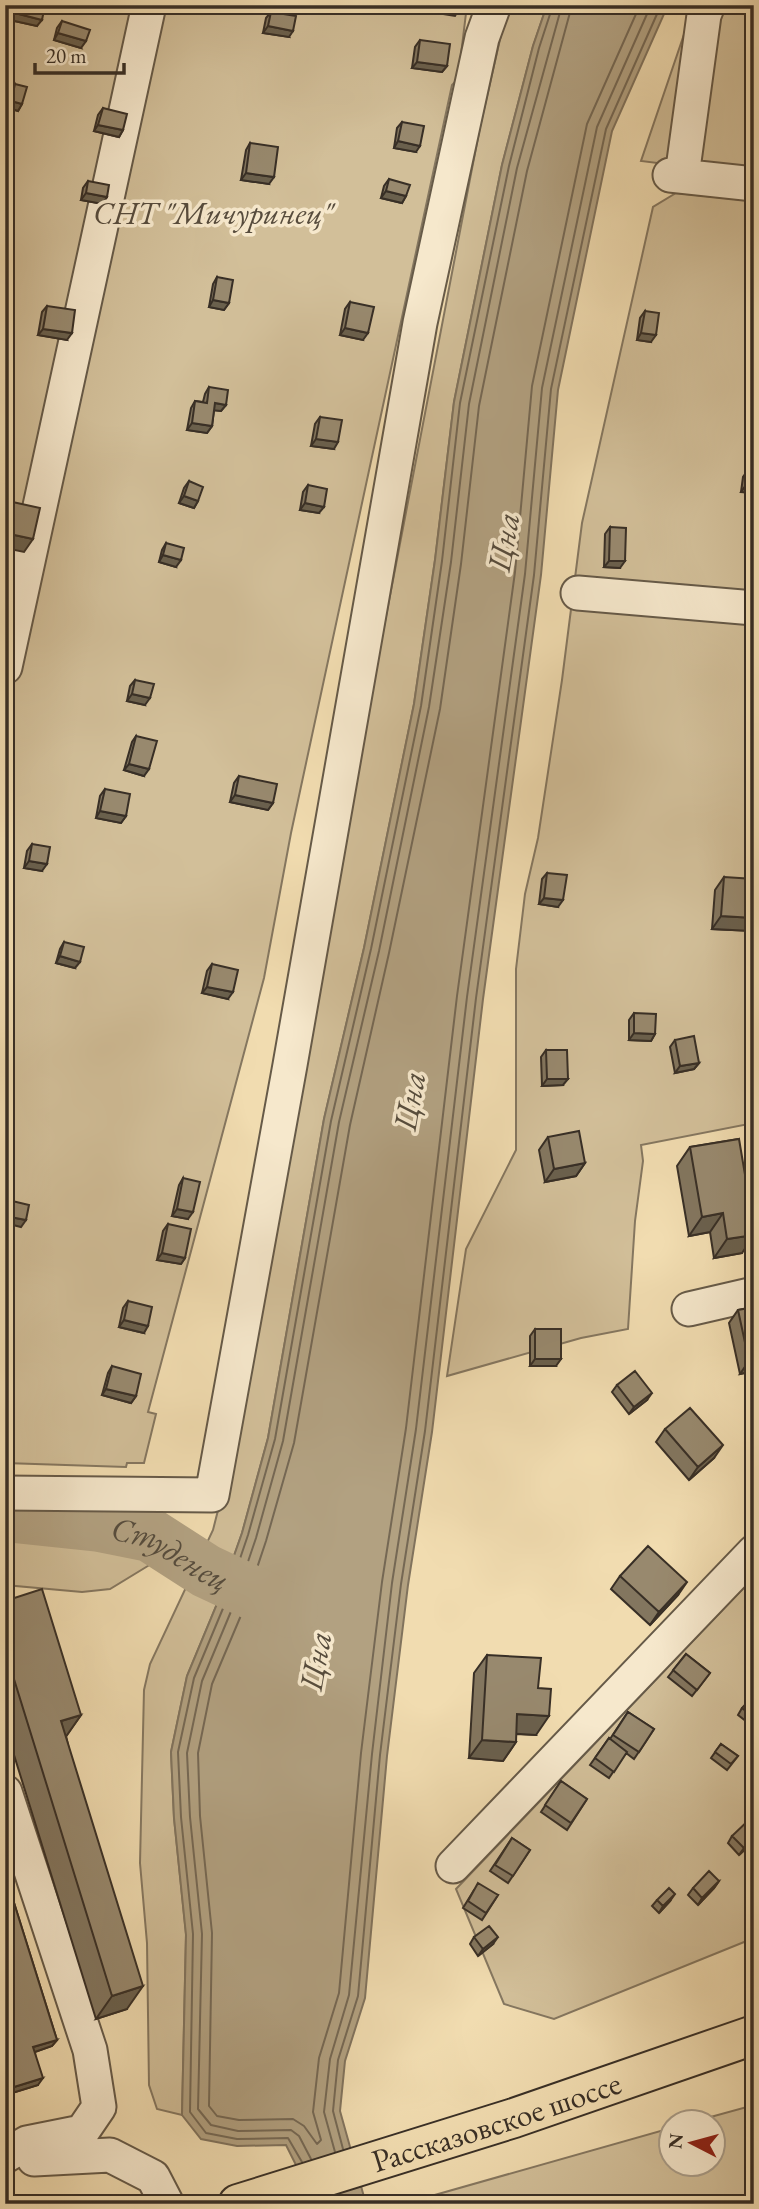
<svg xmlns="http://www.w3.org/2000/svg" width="759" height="2209" viewBox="0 0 759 2209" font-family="'EB Garamond',serif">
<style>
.green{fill:#d2bf99;stroke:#857760;stroke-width:2}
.water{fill:#b2a181;stroke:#81735d;stroke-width:2}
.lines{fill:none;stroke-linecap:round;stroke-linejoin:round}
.shore{stroke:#756854;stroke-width:2}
.river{stroke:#b2a181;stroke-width:54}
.minor-casing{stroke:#665a48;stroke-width:37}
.major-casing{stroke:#382f26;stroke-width:42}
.minor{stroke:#f6e8cc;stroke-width:33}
.major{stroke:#f1dcb0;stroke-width:38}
.wall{fill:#83765f;stroke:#382f26;stroke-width:2}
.shaded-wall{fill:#6a604d;stroke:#382f26;stroke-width:2}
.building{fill:#98896e;stroke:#382f26;stroke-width:2}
.labels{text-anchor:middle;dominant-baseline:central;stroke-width:7;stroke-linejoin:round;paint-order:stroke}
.park-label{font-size:32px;font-style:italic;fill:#574c3d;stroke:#f6e8cc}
.street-label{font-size:32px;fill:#382f26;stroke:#f6e8cc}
.water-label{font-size:33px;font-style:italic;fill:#564c3d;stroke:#f6e8cc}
</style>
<rect width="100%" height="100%" fill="#f1dcb0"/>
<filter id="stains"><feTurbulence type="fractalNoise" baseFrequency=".00286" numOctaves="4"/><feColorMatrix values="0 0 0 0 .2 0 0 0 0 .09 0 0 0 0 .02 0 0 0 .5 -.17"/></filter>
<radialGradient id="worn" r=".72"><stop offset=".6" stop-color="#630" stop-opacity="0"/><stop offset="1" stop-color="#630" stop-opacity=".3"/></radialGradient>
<path class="green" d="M5 5H467L458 79 452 85 291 833 264 978 148 1412 156 1414 144 1463H127L126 1467 5 1463Z
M511 5H547L533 46 502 165 454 402 435 560 414 704 364 948 324 1119 268 1438 242 1533 217 1604 187 1676 171 1752 174 1818 186 1934 182 2115 157 2109 149 2085 147 1943 140 1863 144 1690 150 1664 213 1530 239 1427 359 757 480 127 501 35Z
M694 5H754V175L641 161Z
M676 193 754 201V1123L641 1145 643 1161 635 1221 628 1329 581 1338 447 1376 466 1249 516 1150V969L525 894 538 838 562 680 582 523 653 207Z
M134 1485 159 1535 156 1561 110 1589 82 1592 5 1585V1487Z
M754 1577V1938L554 2019 504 2004 456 1889Z
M754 2105V2204H403L671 2128 672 2164H714V2122L696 2121Z"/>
<path class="water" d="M547 5H668L612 131 558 390 541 575 483 999 432 1432 408 1585 387 1756 365 1998 345 2061 340 2111 366 2204H299L297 2167 286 2145 237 2146 201 2139 182 2115 186 1935 174 1818 171 1752 187 1676 217 1604 242 1533 268 1438 324 1119 364 948 414 704 435 560 454 402 502 165 533 46Z"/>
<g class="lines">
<path class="shore" d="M572 5 527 171 479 406 461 564 440 709 389 953 350 1125 294 1443 266 1541 242 1613 212 1684 198 1753 200 1816 212 1933 209 2106 217 2116 239 2120 293 2119 304 2126 317 2144 321 2140 313 2112 319 2058 339 1993 361 1753 382 1582 406 1428 457 996 515 572 532 386 587 124 640 5
M343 2149 333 2111 338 2060 358 1996 380 1755 401 1584 425 1431 476 998 534 575 551 389 606 129 661 5
M335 2152 324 2112 330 2059 349 1995 372 1754 392 1583 416 1429 467 997 525 574 542 388 597 127 651 5
M311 2159 299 2136 291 2130 238 2131 211 2125 198 2109 202 1934 190 1817 187 1753 202 1681 232 1609 256 1538 283 1441 339 1122 379 951 429 707 451 562 469 404 517 168 562 5
M302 2162 288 2138 237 2139 206 2133 190 2112 193 1934 181 1817 178 1752 194 1678 224 1606 248 1535 275 1439 331 1121 371 949 421 706 442 561 460 403 509 166 539 48 553 5"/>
<path class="river" id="s1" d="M5 1515 100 1525 150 1535 206 1571 291 1611"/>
<defs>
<path id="minor" d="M670 175 754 184
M682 176 704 15 708 5
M578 593 754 608
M5 667 149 5
M689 1309 754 1294
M5 1493 212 1495 290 1065 420 323 482 38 494 5
M5 1792 90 2050 99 2107 82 2132 27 2143 5 2156
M453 1866 754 1552
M34 2159 110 2155 153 2177 167 2204"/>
<g id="major">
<path id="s2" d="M238 2204 514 2118 754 2035"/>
</g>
</defs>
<use href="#minor" class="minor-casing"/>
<use href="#major" class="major-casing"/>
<use href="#minor" class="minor"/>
<use href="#major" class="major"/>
</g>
<path class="wall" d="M14 5H45L37 26 10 20Z
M271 12 289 37 263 33 266 18Z
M62 21 81 48 54 40 57 28Z
M420 40 447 66 442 72 412 68 415 47Z
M15 84 22 104 18 111 6 107 10 91Z
M103 108 123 130 119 137 94 131 98 115Z
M402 122 416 152 394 148 397 128Z
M250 143 269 184 241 180 246 150Z
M389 179 406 196 402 203 381 198 384 186Z
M88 181 103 204 81 200 83 188Z
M217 277 229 303 224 310 209 307 213 284Z
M350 302 363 340 340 335 345 309Z
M47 306 67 340 38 335 42 312Z
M645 311 651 342 637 340 640 318Z
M209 387 226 405 221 411 214 410 212 426 207 433 187 430 191 408 195 401 203 402 205 394Z
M320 417 334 449 311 446 315 424Z
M748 470 754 471V493L741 492 743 477Z
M189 481 198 501 194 508 179 503 184 488Z
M308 485 319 513 300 510 303 492Z
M610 527 620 568 604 567 605 534Z
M166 543 176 567 159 562 162 550Z
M135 680 145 705 127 701 130 686Z
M136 736 144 776 124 770 132 742Z
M239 776 273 803 268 810 230 802 234 783Z
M105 789 126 816 121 823 96 818 100 796Z
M32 844 42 871 24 868 27 851Z
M547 873 558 907 539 904 542 879Z
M724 877 752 931 712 929 715 890Z
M64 942 75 968 56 963 60 949Z
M212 964 228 999 202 993 207 971Z
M634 1013 655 1034 651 1041 629 1040V1020Z
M675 1040 699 1063 694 1069 675 1073 670 1047Z
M546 1050 563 1085 542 1086 541 1057Z
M754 1086V1103L752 1090Z
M548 1137 585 1163 576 1176 545 1182 539 1150Z
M739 1139 742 1253 714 1258 710 1232 689 1236 677 1166 690 1147Z
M183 1178 188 1219 172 1216 179 1185Z
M168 1224 185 1258 181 1264 157 1260 163 1231Z
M128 1301 144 1333 119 1327 123 1308Z
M754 1307V1371L740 1374 729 1323 738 1310Z
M535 1329 556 1366H530V1336Z
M112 1366 136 1396 131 1403 102 1395 108 1373Z
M617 1385 647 1400 629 1414 612 1392Z
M665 1429 714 1458 689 1480 656 1442Z
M620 1576 678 1595 650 1625 611 1589Z
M5 1601 81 1715 66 1736 127 2009 96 2019 5 1726Z
M686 1654 710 1673 692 1696 668 1677Z
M487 1655 536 1735 516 1734V1742L503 1761 469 1758 474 1673Z
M754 1702V1721L751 1725 738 1715 742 1708Z
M628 1712 654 1729 634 1759 626 1753 609 1778 590 1765 609 1738 610 1739Z
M721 1744 738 1756 727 1770 711 1758Z
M561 1781 587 1799 567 1830 541 1812Z
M732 1836 754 1841 739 1855 728 1843Z
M512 1838 530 1850 508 1883 490 1871Z
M5 1874 57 2040 52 2046 35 2052 38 2085 9 2094 5 2081Z
M719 1881 714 1888 698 1905 688 1895 693 1888Z
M474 1890 498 1895 482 1920 463 1908Z
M657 1900 670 1901 659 1913 652 1906Z
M474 1937 493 1944 478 1956 470 1944Z"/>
<path class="shaded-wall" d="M442 6 459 9 455 16 437 13Z
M15 13 42 20 37 26 10 20Z
M268 26 293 31 289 37 263 33Z
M58 33 86 41 81 48 54 40Z
M417 62 447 66 442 72 412 68Z
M11 101 22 104 18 111 6 107Z
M98 125 123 130 119 137 94 131Z
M398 141 420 146 416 152 394 148Z
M246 173 274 177 269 184 241 180Z
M386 191 406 196 402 203 381 198Z
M86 193 107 197 103 204 81 200Z
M213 300 229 303 224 310 209 307Z
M345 328 368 333 363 340 340 335Z
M43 329 72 333 67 340 38 335Z
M641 333 656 335 651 342 637 340Z
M215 403 226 405 221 411 210 410Z
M192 423 212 426 207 433 187 430Z
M316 439 338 442 334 449 311 446Z
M746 485 754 486V493L741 492Z
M184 496 198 501 194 508 179 503Z
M305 503 324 507 319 513 300 510Z
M5 533 33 539 24 552 5 548Z
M163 555 181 560 176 567 159 562Z
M609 561H625L620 568 604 567Z
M132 694 150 698 145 705 127 701Z
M129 764 149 769 144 776 124 770Z
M235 795 273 803 268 810 230 802Z
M100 811 126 816 121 823 96 818Z
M29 861 47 864 42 871 24 868Z
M544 898 563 900 558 907 539 904Z
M721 916 754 918V929L752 931 712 929Z
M60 956 80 962 75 968 56 963Z
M207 987 233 992 228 999 202 993Z
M634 1033 655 1034 651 1041 629 1040Z
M699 1063 694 1069 675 1073 680 1066Z
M547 1079H568L563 1085 542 1086Z
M585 1163 576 1176 545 1182 554 1169Z
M177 1209 193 1212 188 1219 172 1216Z
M723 1213 710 1232 689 1236 702 1217Z
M5 1216 26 1220 21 1227 5 1223Z
M754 1235 742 1253 714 1258 727 1239Z
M162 1253 185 1258 181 1264 157 1260Z
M124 1320 148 1326 144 1333 119 1327Z
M535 1359H561L556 1366H530Z
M754 1360V1371L740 1374 749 1361Z
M106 1389 136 1396 131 1403 102 1395Z
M652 1393 647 1400 629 1414 634 1407Z
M723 1445 714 1458 689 1480 698 1467Z
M687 1582 678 1595 650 1625 659 1612Z
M517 1714 549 1716 536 1735 504 1733Z
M81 1715 65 1738 61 1721Z
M482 1740 516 1742 503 1761 469 1758Z
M754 1839V1841L739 1855 744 1848Z
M719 1881 714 1888 698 1905 702 1898Z
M675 1894 670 1901 659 1913 663 1906Z
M498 1937 493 1944 478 1956 483 1949Z
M143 1986 127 2009 96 2019 112 1996Z
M57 2040 52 2046 29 2054 33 2047Z
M43 2078 38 2085 9 2094 14 2087Z"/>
<path class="building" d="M17 5H45L42 20 15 13Z
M442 5H460L459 9Z
M271 12 296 16 293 31 268 26Z
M62 21 90 30 86 41 58 33Z
M420 40 450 44 447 66 417 62Z
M15 84 27 87 22 104 11 101Z
M103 108 127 114 123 130 98 125Z
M402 122 424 126 420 146 398 141Z
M250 143 278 147 274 177 246 173Z
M389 179 410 185 406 196 386 191Z
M88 181 109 185 107 197 86 193Z
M217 277 233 280 229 303 213 300Z
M350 302 374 307 368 333 345 328Z
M47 306 75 310 72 333 43 329Z
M645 311 659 313 656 335 641 333Z
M209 387 228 390 226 405 215 403 212 426 192 423 195 401 207 403Z
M320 417 342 420 338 442 316 439Z
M748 470 754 471V486L746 485Z
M189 481 203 487 198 501 184 496Z
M308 485 327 489 324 507 305 503Z
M8 501 40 508 33 539 5 533V513Z
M610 527 626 528 625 561H609Z
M166 543 184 548 181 560 163 555Z
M5 643 11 644 7 664 5 663Z
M135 680 154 684 150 698 132 694Z
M136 736 157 741 149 769 129 764Z
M239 776 277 784 273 803 235 795Z
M105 789 130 794 126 816 100 811Z
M32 844 50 847 47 864 29 861Z
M547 873 567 875 563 900 544 898Z
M5 875 12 876 7 901 5 900Z
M724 877 754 879V918L721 916Z
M64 942 84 947 80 962 60 956Z
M212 964 238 970 233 992 207 987Z
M634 1013 656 1014 655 1034 634 1033Z
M694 1036 699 1063 680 1066 675 1040Z
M546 1050H567L568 1079H547Z
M579 1131 585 1163 554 1169 548 1137Z
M739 1139 754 1228V1235L727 1239 723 1213 702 1217 690 1147Z
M183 1178 200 1182 193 1212 177 1209Z
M8 1200 29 1205 26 1220 5 1216Z
M168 1224 191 1229 185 1258 162 1253Z
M128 1301 152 1307 148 1326 124 1320Z
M754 1307V1360L749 1361 738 1310Z
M535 1329H561V1359H535Z
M5 1345 10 1346 7 1363 5 1362Z
M112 1366 141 1374 136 1396 106 1389Z
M635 1371 652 1393 634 1407 617 1385Z
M690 1408 723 1445 698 1467 665 1429Z
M648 1546 687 1582 659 1612 620 1576Z
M42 1589 81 1715 61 1721 143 1986 112 1996 5 1650V1601Z
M686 1654 710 1673 697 1690 673 1670Z
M487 1655 541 1658 538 1688 551 1689 549 1716 517 1714 516 1742 482 1740Z
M750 1699 754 1702V1717L742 1708Z
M628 1712 654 1729 639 1752 613 1735Z
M609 1738 627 1752 614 1772 595 1758Z
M721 1744 738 1756 731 1764 715 1752Z
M561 1781 587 1799 571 1823 545 1805Z
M753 1816 754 1839 744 1848 732 1836Z
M512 1838 530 1850 513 1876 495 1865Z
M709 1871 719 1881 702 1898 693 1888Z
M5 1874 57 2040 33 2047 43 2078 14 2087 5 2059Z
M478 1883 498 1895 486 1913 468 1901Z
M669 1888 675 1894 663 1906 657 1900Z
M489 1926 498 1937 483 1949 474 1937Z"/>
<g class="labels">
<g class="park-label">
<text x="213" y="213">СНТ "Мичуринец"</text>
</g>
<g class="street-label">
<text stroke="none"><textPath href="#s2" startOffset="271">Рассказовское шоссе</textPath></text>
</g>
<g class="water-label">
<text transform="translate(503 542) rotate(-80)">Цна</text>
<text transform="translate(409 1101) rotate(-80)">Цна</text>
<text stroke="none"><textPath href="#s1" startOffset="172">Студенец</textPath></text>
<text transform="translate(315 1661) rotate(-80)">Цна</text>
</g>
</g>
<rect width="759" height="2209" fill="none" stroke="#f1dcb0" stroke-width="28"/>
<rect x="7" y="7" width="745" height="2195" fill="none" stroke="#382f26" stroke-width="3.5"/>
<rect x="14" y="14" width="731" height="2181" fill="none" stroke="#382f26" stroke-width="2"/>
<g transform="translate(692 2143) rotate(276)"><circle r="33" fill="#f6e8cc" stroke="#aa9e8a" stroke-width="2"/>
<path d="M0-5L12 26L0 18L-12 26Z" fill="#8f2418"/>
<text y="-10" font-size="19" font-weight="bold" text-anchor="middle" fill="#382f26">N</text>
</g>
<path d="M35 63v10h89v-10" fill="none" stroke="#382f26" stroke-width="3.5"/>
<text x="46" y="63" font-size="21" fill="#382f26" stroke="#f6e8cc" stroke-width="5" paint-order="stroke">20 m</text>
<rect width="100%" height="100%" filter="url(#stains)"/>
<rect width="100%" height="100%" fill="url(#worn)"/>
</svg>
